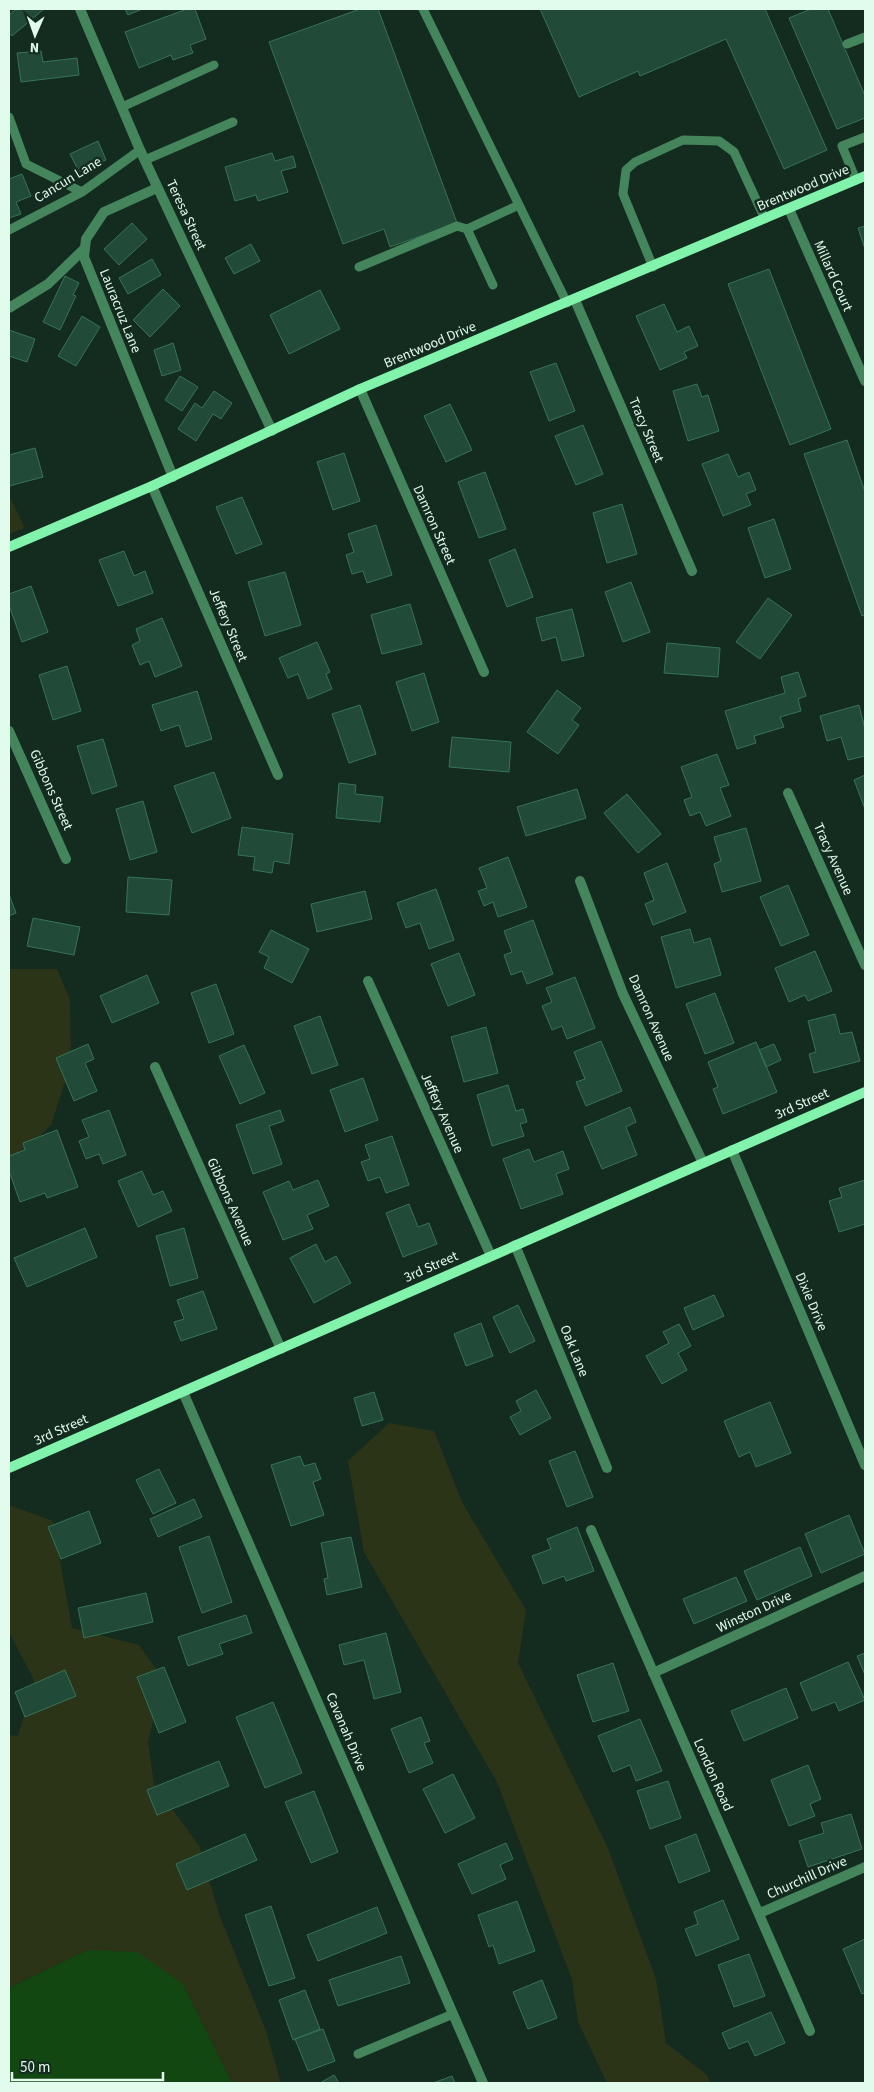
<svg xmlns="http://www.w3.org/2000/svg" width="874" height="2092" viewBox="0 0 874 2092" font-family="'Source Sans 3',sans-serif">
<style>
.green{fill:#2c3418}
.water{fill:#124711}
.building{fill:#224a38;stroke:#367457}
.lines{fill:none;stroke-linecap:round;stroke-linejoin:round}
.lane{stroke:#44855c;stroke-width:9}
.street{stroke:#44855c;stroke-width:10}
.secondary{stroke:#81f3aa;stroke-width:10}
.labels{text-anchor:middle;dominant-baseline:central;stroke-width:5;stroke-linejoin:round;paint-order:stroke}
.street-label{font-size:14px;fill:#e1fced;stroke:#142b20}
</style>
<rect width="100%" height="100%" fill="#142b20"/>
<path class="green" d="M9 495 25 528 9 534Z
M9 969H57L70 1000 71 1063 51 1125 9 1166Z
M389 1423 434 1431 462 1502 526 1610 518 1663 607 1846 656 1979 666 2043 707 2075 710 2083H607L578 2022 572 1979 497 1782 364 1552 348 1461Z
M9 1505 53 1521 72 1628 139 1645 163 1679 148 1742 154 1784 200 1847 219 1914 266 2031 281 2083H232L183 1984 88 1950 9 1988V1735L18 1736 34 1680 9 1632Z"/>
<path class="water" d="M88 1950 137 1952 183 1984 232 2083H9V1988Z"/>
<path class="building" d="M16 9H44L12 36 9 33V15Z
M125 9H142L128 15Z
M187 9H195L206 39 190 45 193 53 173 60 171 55 139 68 125 32Z
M360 9H378L457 223 390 247 384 229 343 244 269 42Z
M540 9H765L827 150 784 169 726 39 640 76 638 71 579 97Z
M811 9H828L865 96V118L837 129 789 18Z
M41 51 43 62 77 58 79 75 21 82 17 53Z
M98 141 106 160 79 172 70 154Z
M272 153 275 161 293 156 296 167 281 171 288 192 258 201 256 195 235 201 225 167Z
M22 174 31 196 16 202 21 214 9 218V179Z
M132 223 147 239 119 265 104 249Z
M865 226V249L858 228Z
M251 244 260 261 234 274 225 258Z
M152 259 161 275 128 294 119 278Z
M769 269 831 429 790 445 728 284Z
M65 276 79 283 73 295 76 296 60 330 43 322Z
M163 289 180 306 150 337 133 320Z
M320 290 340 329 289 354 270 315Z
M664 304 677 332 689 326 698 346 684 352 687 358 660 370 636 316Z
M82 316 100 327 76 366 58 356Z
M9 330 35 339 27 362 9 356Z
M173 343 181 370 162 376 154 350Z
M556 363 575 411 549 421 530 372Z
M180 376 198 387 182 411 165 400Z
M697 384 702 397 708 395 719 431 688 441 673 391Z
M214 391 232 403 221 419 213 414 196 441 178 429 195 403 202 408Z
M450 404 472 450 446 462 424 416Z
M583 425 603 474 576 485 555 436Z
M847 440 865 492V615L862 616 804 454Z
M35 448 43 477 9 486V455Z
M344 453 360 501 333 510 317 462Z
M728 454 738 477 749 472 756 490 746 494 751 505 723 516 702 464Z
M485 472 506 529 479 538 458 482Z
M242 497 262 544 236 554 216 507Z
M622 504 637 554 607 563 593 513Z
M774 519 791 569 765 578 748 528Z
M376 525 392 575 367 583 363 571 352 574 346 555 354 552 348 534Z
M515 549 533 597 507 607 489 560Z
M124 551 134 576 145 571 153 593 118 606 99 560Z
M285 572 301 625 265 636 248 582Z
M631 582 650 632 623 642 605 592Z
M31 586 48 632 22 642 9 605V594Z
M768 598 792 615 760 659 736 642Z
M410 604 422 644 382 654 371 615Z
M572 609 584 656 562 661 556 637 542 641 536 618Z
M162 618 182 666 155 677 149 661 140 665 132 645 140 641 136 629Z
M317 642 330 672 326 674 332 689 308 699 298 674 288 678 279 658Z
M667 643 720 648 718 677 664 673Z
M67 666 81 711 53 720 39 675Z
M798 672 806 696 798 699 801 711 780 717 784 727 754 736 756 743 737 749 725 711 785 693 781 677Z
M424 673 439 722 412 731 396 682Z
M557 690 581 708 572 720 579 725 558 754 527 732Z
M197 691 212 739 186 747 179 725 161 731 152 705Z
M360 705 376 754 349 763 332 714Z
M859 705 865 729V756L848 760 841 737 827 741 820 716Z
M452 737 511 742 509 772 449 767Z
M103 739 117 786 92 794 77 746Z
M717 754 729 785 720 788 731 816 706 826 700 812 690 816 684 800 692 797 681 767Z
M214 772 231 818 192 833 174 786Z
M865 775V809L854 780Z
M339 783 356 785 355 794 383 797 380 822 336 818Z
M577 789 586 818 526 836 517 807Z
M627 794 661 834 638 853 604 813Z
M143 801 157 852 130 860 116 809Z
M242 827 293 834 289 864 274 861 272 873 253 870 255 857 238 855Z
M746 828 761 881 722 892 714 864 721 861 714 837Z
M508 857 527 907 498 917 493 902 484 906 478 891 487 888 479 868Z
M667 863 686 912 653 925 645 904 654 900 644 873Z
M128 877 172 880 169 915 126 912Z
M788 885 809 935 781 946 760 897Z
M436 889 454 940 429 949 420 923 406 928 397 903Z
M365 891 372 919 317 932 311 904Z
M9 894 16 913 9 916Z
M33 918 80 927 74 955 27 946Z
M533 920 553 974 527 984 522 971 511 975 504 955 512 952 504 931Z
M690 929 694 943 710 938 721 975 676 988 661 937Z
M271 930 309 949 292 983 264 968 269 957 259 952Z
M815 951 832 991 808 1001 805 995 789 1002 775 968Z
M459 953 475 995 448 1006 431 964Z
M147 975 159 1003 112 1023 100 996Z
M575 977 595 1028 567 1039 562 1026 552 1030 542 1006 552 1002 546 988Z
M216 984 234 1034 209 1043 191 993Z
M715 993 734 1043 705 1054 686 1004Z
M835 1014 840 1034 852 1032 860 1061 814 1073 809 1054 816 1052 808 1021Z
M320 1016 338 1065 312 1074 294 1026Z
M486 1027 498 1073 464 1082 451 1037Z
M601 1041 622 1091 586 1106 576 1082 585 1079 574 1052Z
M756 1042 777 1092 723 1114 713 1089 718 1087 708 1062Z
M88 1044 94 1059 85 1063 97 1091 74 1101 56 1058Z
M774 1044 781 1060 766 1067 759 1050Z
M244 1045 265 1093 240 1104 219 1056Z
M363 1078 378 1120 345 1132 330 1090Z
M508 1085 516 1111 523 1109 527 1122 520 1124 524 1136 492 1146 477 1095Z
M630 1107 636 1122 626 1127 637 1155 602 1169 584 1127Z
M109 1110 126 1155 103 1164 99 1154 86 1159 79 1141 89 1137 82 1120Z
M280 1110 284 1121 269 1126 282 1164 253 1174 236 1125Z
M57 1130 78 1187 47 1198 45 1193 20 1202 9 1171V1156L25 1150 23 1143Z
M392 1136 409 1185 386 1193 380 1177 368 1181 361 1162 370 1159 365 1145Z
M529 1149 534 1162 563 1151 569 1169 556 1174 563 1194 521 1209 503 1159Z
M142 1171 153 1195 163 1191 172 1211 138 1227 118 1181Z
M318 1180 329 1206 307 1215 313 1229 283 1240 263 1192 289 1181 293 1190Z
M865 1180V1224L839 1232 829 1201 842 1197 839 1188Z
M409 1204 418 1227 429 1223 437 1244 403 1257 386 1213Z
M85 1228 97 1257 27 1287 14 1258Z
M184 1228 198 1278 170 1286 156 1236Z
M316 1244 325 1262 336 1256 351 1283 314 1303 290 1258Z
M203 1291 217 1329 181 1341 174 1322 184 1319 177 1300Z
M714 1295 724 1316 693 1330 684 1308Z
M518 1305 535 1341 510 1353 493 1317Z
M481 1323 493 1356 466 1366 454 1334Z
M679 1324 691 1346 678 1353 687 1370 662 1384 646 1356 669 1343 663 1332Z
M536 1390 551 1418 520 1435 510 1417 521 1411 516 1401Z
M374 1392 383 1420 362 1426 354 1398Z
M770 1402 791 1453 756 1467 750 1452 739 1457 724 1421Z
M575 1451 593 1497 567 1507 549 1461Z
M300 1456 304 1466 315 1463 321 1479 313 1482 324 1515 291 1526 271 1465Z
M159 1469 176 1503 153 1514 136 1480Z
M194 1499 202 1517 158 1537 150 1519Z
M89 1511 101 1543 61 1559 48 1527Z
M849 1515 865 1554 821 1573 805 1534Z
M577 1527 594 1571 566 1581 564 1576 543 1584 532 1556 551 1549 547 1539Z
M209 1536 232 1602 202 1613 179 1547Z
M351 1537 362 1587 327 1595 324 1579 328 1578 321 1543Z
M800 1547 812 1576 757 1600 744 1571Z
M736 1577 747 1601 694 1624 683 1599Z
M146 1593 153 1622 84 1638 78 1608Z
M246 1615 252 1633 219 1644 223 1654 188 1666 178 1637Z
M386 1633 401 1692 374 1699 364 1660 344 1665 339 1645Z
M865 1653V1675L857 1656Z
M848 1662 865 1700 839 1711 835 1702 812 1711 800 1683Z
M613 1663 629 1711 593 1722 577 1675Z
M164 1667 186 1722 159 1733 137 1677Z
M65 1670 76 1696 25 1717 15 1692Z
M786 1688 798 1718 744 1741 731 1711Z
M273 1702 302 1773 265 1788 236 1717Z
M421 1717 430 1741 424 1743 433 1763 409 1773 391 1729Z
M640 1719 662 1771 636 1781 630 1765 613 1772 598 1736Z
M219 1761 229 1786 157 1815 147 1790Z
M808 1765 821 1799 810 1804 815 1816 789 1826 771 1780Z
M453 1774 475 1818 445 1833 423 1789Z
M668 1781 681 1818 650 1829 637 1791Z
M314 1791 338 1852 311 1863 285 1802Z
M851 1814 862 1849 808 1867 799 1841 824 1833 821 1823Z
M245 1834 257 1860 187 1890 176 1864Z
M696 1834 710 1871 679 1883 665 1846Z
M506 1843 513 1859 500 1865 506 1879 472 1894 458 1864Z
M723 1900 739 1939 696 1956 685 1929 698 1924 694 1912Z
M517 1901 535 1951 499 1964 493 1945 489 1947 478 1915Z
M271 1906 295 1978 269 1986 245 1915Z
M377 1907 387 1933 318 1961 307 1935Z
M865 1939V1993L862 1994 843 1949Z
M749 1954 765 1996 734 2007 718 1965Z
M401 1956 410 1983 338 2006 329 1980Z
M542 1980 557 2018 528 2029 513 1992Z
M305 1990 320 2029 293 2040 279 2000Z
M771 2012 785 2043 755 2056 748 2041 729 2049 722 2033Z
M323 2029 335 2061 308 2071 295 2039Z
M334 2075 339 2083H320Z
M452 2076 455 2083H433Z"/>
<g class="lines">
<path class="lane" d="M423 9 567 303
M847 44 865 37
M122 107 214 65
M9 117 26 164 82 192
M145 160 233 122
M856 180 842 146 865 137
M9 230 82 192 140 150
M359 267 457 226 467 229
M653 267 623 194 626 170 635 162 683 140 719 141 734 152 765 219
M493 285 467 229 519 205
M358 2054 453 2014"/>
<path class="street" d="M80 9 140 150 272 431
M157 188 104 212 86 239 84 257 173 477
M789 209 865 381
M575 300 692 571
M9 308 48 284 83 250
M360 389 484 672
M152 486 278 775
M9 731 66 859
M788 793 865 965
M580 881 623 994 703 1163
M368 981 491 1256
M155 1067 281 1349
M732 1150 865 1465
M515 1245 607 1468
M183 1392 483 2083
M591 1530 810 2031
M653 1673 865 1576
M760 1913 865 1867"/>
<path class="secondary" d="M9 547 152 486 360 389 865 176
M9 1468 865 1092"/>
</g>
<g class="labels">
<g class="street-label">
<text transform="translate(68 180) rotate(-31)">Cancun Lane</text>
<text transform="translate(803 188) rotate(-23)">Brentwood Drive</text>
<text transform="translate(186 215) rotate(65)">Teresa Street</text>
<text transform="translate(833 276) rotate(66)">Millard Court</text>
<text transform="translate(120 311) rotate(68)">Lauracruz Lane</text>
<text transform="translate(430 345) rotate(-23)">Brentwood Drive</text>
<text transform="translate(646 430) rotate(67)">Tracy Street</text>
<text transform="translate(434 525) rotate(66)">Damron Street</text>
<text transform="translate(228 625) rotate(67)">Jeffery Street</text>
<text transform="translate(51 790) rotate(66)">Gibbons Street</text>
<text transform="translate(833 859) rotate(66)">Tracy Avenue</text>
<text transform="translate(651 1018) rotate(66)">Damron Avenue</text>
<text transform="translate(802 1104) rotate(-24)">3rd Street</text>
<text transform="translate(442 1113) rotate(66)">Jeffery Avenue</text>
<text transform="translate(230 1202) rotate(66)">Gibbons Avenue</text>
<text transform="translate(431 1267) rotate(-24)">3rd Street</text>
<text transform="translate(811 1302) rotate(67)">Dixie Drive</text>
<text transform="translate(574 1351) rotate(68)">Oak Lane</text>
<text transform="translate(61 1430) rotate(-24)">3rd Street</text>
<text transform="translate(754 1612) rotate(-25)">Winston Drive</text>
<text transform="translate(346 1732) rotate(67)">Cavanah Drive</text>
<text transform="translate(713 1775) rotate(66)">London Road</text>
<text transform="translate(807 1878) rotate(-24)">Churchill Drive</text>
</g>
</g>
<rect width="874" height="2092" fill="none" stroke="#e1fced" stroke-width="20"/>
<g transform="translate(35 35) rotate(182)" stroke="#142b20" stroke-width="4" paint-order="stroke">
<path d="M0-4L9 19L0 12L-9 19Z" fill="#e1fced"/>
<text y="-8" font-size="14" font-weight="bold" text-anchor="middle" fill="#e1fced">N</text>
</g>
<path d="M12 2072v8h151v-8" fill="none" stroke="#e1fced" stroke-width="2.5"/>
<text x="20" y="2072" font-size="15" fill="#e1fced" stroke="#142b20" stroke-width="4" paint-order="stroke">50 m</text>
</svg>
